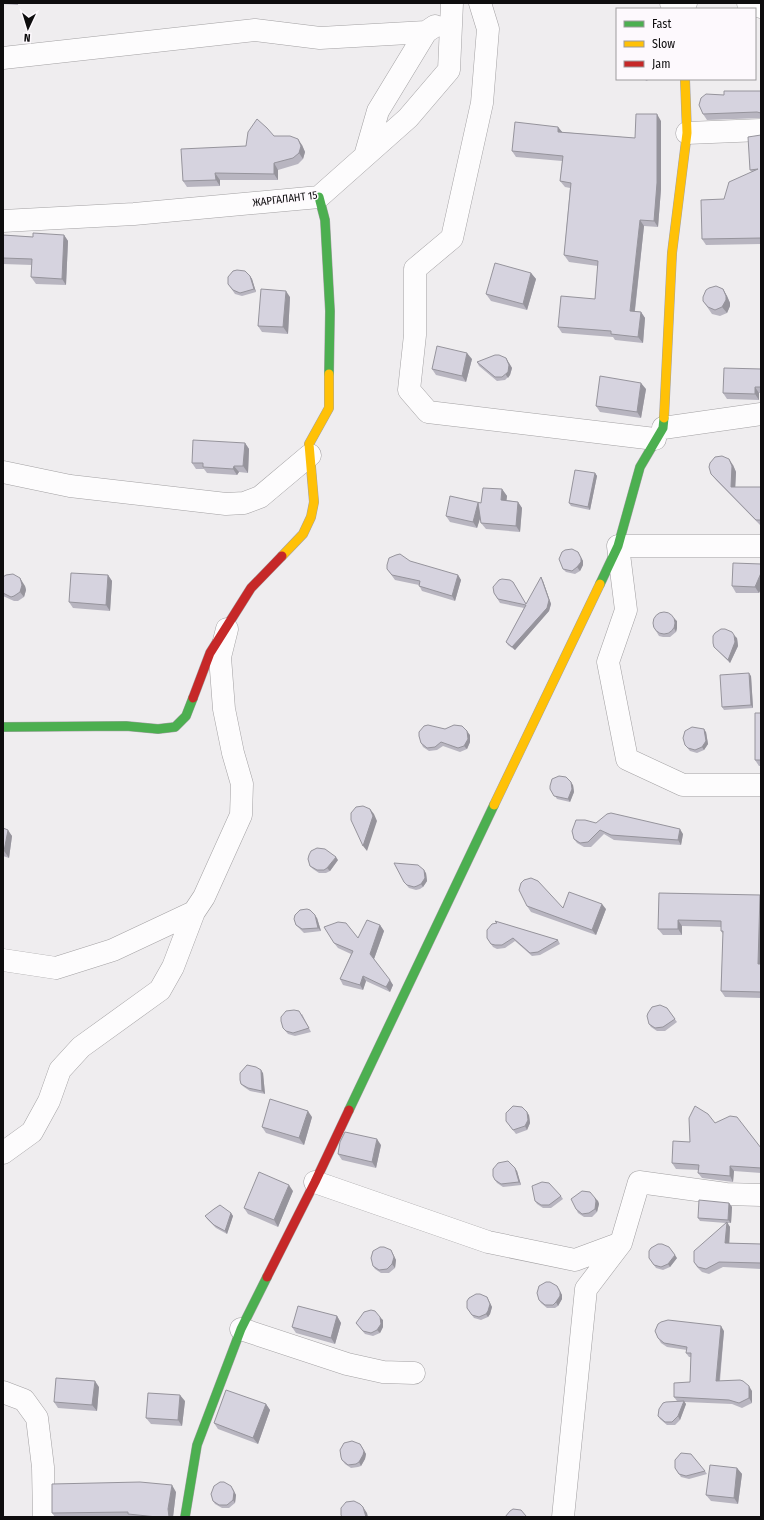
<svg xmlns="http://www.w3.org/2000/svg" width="764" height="1520" viewBox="0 0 764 1520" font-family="'Fira Sans Condensed',sans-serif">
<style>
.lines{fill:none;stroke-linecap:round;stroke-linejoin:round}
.street-casing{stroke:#a3a1a3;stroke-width:23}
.fast-casing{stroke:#a3a1a3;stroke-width:10}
.slow-casing{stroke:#a3a1a3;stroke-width:10}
.jam-casing{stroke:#a3a1a3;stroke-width:10}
.street{stroke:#fdfcfd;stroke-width:22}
.fast{stroke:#4caf50;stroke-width:9}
.slow{stroke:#ffc107;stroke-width:9}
.jam{stroke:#c62828;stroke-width:9}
.wall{fill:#b8b5c0}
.shaded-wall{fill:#96949c}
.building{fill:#d6d3df;stroke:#96949c}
.labels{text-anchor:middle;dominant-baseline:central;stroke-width:3;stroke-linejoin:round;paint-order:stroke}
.street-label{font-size:11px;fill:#0e0d0e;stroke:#fdf9fd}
</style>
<rect width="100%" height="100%" fill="#efedef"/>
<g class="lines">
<defs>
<path id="street" d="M480 3 488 29 482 103 452 238 415 269V335L409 390 428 412 655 439
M671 3 681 5 686 3
M748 3 761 7
M3 58 255 30 320 38 426 32
M687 133 761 130
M365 156 378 111 426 32 435 26
M3 221 134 214 319 197 408 118 449 70 452 3
M663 428 761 414
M3 472 70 486 226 504 244 503 260 497 310 455
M761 546H618L626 610 608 662 627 759 683 785H761
M3 960 56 968 113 950 194 912
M3 1153 32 1132 49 1101 60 1070 81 1047 160 990 173 967 194 912 204 897 241 815 242 784 233 753 224 709 220 657 227 629
M315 1182 488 1242 575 1260 621 1243 639 1182 726 1194 761 1195
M241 1329 347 1364 383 1372 414 1373
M3 1392 24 1400 37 1418 43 1467 44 1517
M563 1517 586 1289 621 1243"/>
<path id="fast" d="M319 197 325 220 330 311 329 374
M600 584 618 546 640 467 663 428 664 418
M3 727 126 726 158 729 175 727 186 716 193 698
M349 1110 494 805
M185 1517 197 1445 241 1329 267 1277"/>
<path id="slow" d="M664 418 672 253 687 133 685 79
M282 556 303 534 311 517 314 502 309 444 329 408V374
M494 805 600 584"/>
<path id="jam" d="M193 698 210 653 251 588 282 556
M267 1277 315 1182 349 1110"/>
</defs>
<use href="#street" class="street-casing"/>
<use href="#fast" class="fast-casing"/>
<use href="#slow" class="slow-casing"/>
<use href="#jam" class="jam-casing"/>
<use href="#street" class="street"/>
<use href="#fast" class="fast"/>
<use href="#slow" class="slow"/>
<use href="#jam" class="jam"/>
</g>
<path class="wall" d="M3 3H18V5L3 4Z
M645 79H651L646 81Z
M761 91V118L707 120 703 114 724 95Z
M661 121V189L658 227 644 226 635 311 641 312 645 318 643 343 615 340 613 337 562 333 558 327 595 299 598 266 569 262 564 255 570 188 565 187 560 181 562 161 516 157 512 151 558 127 562 132 635 138Z
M761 135V244L706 245 702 239 724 199 752 172 750 170Z
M274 136 302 145 305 152 303 159 298 164 278 170V180H220V186L187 187 183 181 246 146Z
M3 235 33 237 64 235 68 241 66 285 36 284 31 277 32 265 3 264Z
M531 273 536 279 527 310 491 301 486 294Z
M250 276 252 279 256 292 242 296 235 294 228 284Z
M723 289 727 296 730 303V306L727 313 720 316 712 314 703 301Z
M290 297 288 334 262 332 258 326Z
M506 358 512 368 510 375 505 380 497 381 479 366 477 362Z
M472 359 466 382 436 375 432 369Z
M761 369V393H759V400L727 399 723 393Z
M646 389 641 418 600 412 596 406Z
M245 443 249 449 248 473 239 472 237 475 207 473 204 469H196L192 463Z
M733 465 736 472 735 487H761V525H760L716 480 711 474Z
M595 473 597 476 590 510 571 506 569 503Z
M502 489 507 496 506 500 518 502 522 508 520 532 486 529 481 523 480 517 477 528 450 522 446 516 481 503Z
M578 552 583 561V565L580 571 575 574 566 572 563 569Z
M761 564V589L759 593H736L732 586Z
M387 569 458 575 461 580 455 601 422 591 419 585 395 580Z
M108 575 112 581 110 611 73 608 69 602Z
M3 577 25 586 26 590 24 597 18 601H14L3 596Z
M543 581 551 604 549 611 515 650 508 645 506 642 524 608 500 603 494 593 513 582 526 604Z
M677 621V628L676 632 670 637H663L659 636 653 626Z
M737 638 738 646 730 663 714 647Z
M751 676 753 708 724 710 722 707Z
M761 713V766H759L755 760Z
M706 732 708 744 704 750 697 753 690 751 685 745Z
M470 735V742L467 749 460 752 443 746 437 750 429 751 423 747 421 743Z
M573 785 574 792 570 802 557 799 550 789Z
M596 823 683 834 681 845 614 840 604 834 591 847H584L577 843 574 839Z
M3 828 12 836 9 858 3 856Z
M338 860 330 871 326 873H319L313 869 310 866Z
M426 873 427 881 423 887 420 889 416 890 409 888 404 882Z
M659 893 761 896V998L725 997 721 991 723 934 721 931V927L682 926V935H663L658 929Z
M527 906 563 908 606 909 596 935 531 912Z
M317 918 321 931 304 933 296 925Z
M495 921 558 940 560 944 540 955 532 956 515 941 505 948 497 949 493 947 487 938 496 923Z
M380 925 384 931 374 959 393 985 390 992 366 981 363 990 343 985 340 979 351 954 338 948 334 943 358 938Z
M667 1008 677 1022 665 1031H657L651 1027 649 1024Z
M302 1014 311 1032 295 1036 288 1034 283 1028Z
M263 1073 265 1094 250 1091 244 1087 241 1084Z
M529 1115 530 1123 527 1130 516 1134 506 1121Z
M312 1117 304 1145 266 1133 262 1127Z
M715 1123 761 1148V1173L734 1171 733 1182 702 1178 698 1173 699 1170 676 1169 672 1163 690 1142Z
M381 1145 376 1168 342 1160 338 1154Z
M517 1171 521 1185 503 1187 497 1183 495 1180Z
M293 1191 278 1227 248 1214 244 1208Z
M561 1196 563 1199 551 1208H543L537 1204 535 1201Z
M595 1198 598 1201 599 1204 597 1212 592 1217H584L578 1213 576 1209Z
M729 1203 732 1207 731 1223H727L730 1227 729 1243 761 1244V1269L723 1267 709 1274 702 1272 697 1267 694 1262 726 1223 700 1221 698 1218Z
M231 1213 233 1216 227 1234 216 1228 207 1219 205 1216Z
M393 1254 396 1260 395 1268 389 1273H381L375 1269 373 1266Z
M649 1258H677L670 1267 663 1270 656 1268Z
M559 1289 562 1295V1299L558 1306 555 1308H547L541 1303 539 1300Z
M487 1297 492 1307 490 1314 488 1317 481 1320 474 1318 467 1308Z
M337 1316 341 1323 335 1344 296 1333 292 1327Z
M383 1320V1327L380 1333 373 1336 365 1334 356 1323Z
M724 1331 720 1381 752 1391V1403L742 1408 732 1404 684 1402 686 1404 680 1420 675 1425H667L660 1419 658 1416 677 1401 674 1397 690 1382 691 1357H689L686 1353 687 1350 667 1347 661 1343 658 1338Z
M99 1387 97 1411 58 1408 54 1402Z
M185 1401 182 1426 151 1424 146 1418Z
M266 1404 270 1410 258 1444 218 1429 214 1423Z
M362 1447 366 1454 365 1459 361 1466 358 1467 351 1468 345 1464 342 1460Z
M675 1468 705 1471 707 1474 689 1479 681 1477Z
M737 1468 742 1474 738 1504 711 1501 706 1495Z
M233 1489 236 1495 235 1503 229 1508H222L215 1504 213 1501Z
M176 1492 173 1517H55L52 1513Z"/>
<path class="shaded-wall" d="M657 114 661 121V189L658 227 654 221Z
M558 127 563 133 558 132Z
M298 139 302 145 305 152 303 159 299 153Z
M274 163 278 170V180L274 174Z
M215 173 220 180V186L216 180Z
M640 220 644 226 634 317 630 311Z
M64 235 68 241 66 285 62 279Z
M531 273 536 279 527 310 523 304Z
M250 276 252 279 256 292 254 289Z
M723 289 727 296 730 303V306L727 313 722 307Z
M286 291 290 297 288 334 283 327Z
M641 312 645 318 643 343 638 337Z
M467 353 472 359 466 382 462 376Z
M506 358 512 368 510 375 508 378 506 375Z
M641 383 646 389 641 418 637 412Z
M755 387 759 393V400L755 394Z
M245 443 249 449 248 473 243 466Z
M729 459 733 465 736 472 735 493 731 487Z
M234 466 239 472 237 475 233 469Z
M595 473 597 476 590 510 588 507Z
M502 489 507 496 506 506 501 500Z
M518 502 522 508 520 532 516 526Z
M478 503 483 510 477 528 473 522Z
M578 552 583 561V565L580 571 577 567Z
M761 573V589L759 593 755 587Z
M108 575 112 581 110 611 106 605Z
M458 575 461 580 455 601 452 596Z
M541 577 543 581 551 604 549 611 515 650 512 647Z
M20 578 25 586 26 590 24 597 20 592Z
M674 618 677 621V628L676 632 674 628Z
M734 635 737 638 738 646 730 663 728 660Z
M749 673 751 676 753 708 751 705Z
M704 729 706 732 708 744 704 750 702 747Z
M467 731 470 735V742L467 749 464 746Z
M571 782 573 785 574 792 570 802 568 799Z
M370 809 374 814 377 821 367 851 363 846Z
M680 829 683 834 681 845 678 840Z
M8 830 12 836 9 858 4 851Z
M336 857 338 860 330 871 327 868Z
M424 870 426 873 427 881 423 887 421 884Z
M760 895 761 896V968L758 964Z
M602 904 606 909 596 935 592 930Z
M315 915 317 918 321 931 318 928Z
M678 920 682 926V935L678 929Z
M380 925 384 931 374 959 370 954Z
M363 976 366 981 363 990 360 985Z
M390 980 393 985 390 992 386 987Z
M261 1070 263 1073 265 1094 262 1091Z
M308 1111 312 1117 304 1145 299 1138Z
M527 1112 529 1115 530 1123 527 1130 525 1126Z
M377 1139 381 1145 376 1168 372 1162Z
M730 1166 734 1171 733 1182 730 1176Z
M515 1168 517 1171 521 1185 519 1182Z
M289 1185 293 1191 278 1227 274 1220Z
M595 1198 598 1201 599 1204 597 1212 595 1209Z
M729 1203 732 1207 731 1223 728 1220Z
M231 1213 233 1216 227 1234 225 1231Z
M727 1222 730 1227 729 1248 725 1243Z
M391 1250 396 1260 395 1268 392 1264Z
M675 1255 677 1258 670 1267 668 1264Z
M557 1286 562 1295V1299L558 1306 556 1302Z
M487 1297 492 1307 490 1314 488 1317 486 1314Z
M337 1316 341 1323 335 1344 331 1338Z
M380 1317 383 1320V1327L380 1333 377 1330Z
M721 1326 724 1331 719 1385 716 1381Z
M95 1381 99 1387 97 1411 92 1405Z
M749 1386 752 1391V1403L749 1398Z
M180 1395 185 1401 182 1426 178 1420Z
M684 1401 686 1404 680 1420 678 1416Z
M266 1404 270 1410 258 1444 253 1438Z
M360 1444 366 1454 365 1459 361 1466 359 1462Z
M737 1468 742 1474 738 1504 734 1498Z
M172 1485 176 1492 173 1517H169L168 1509Z
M231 1486 236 1495 235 1503 233 1500Z
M363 1507 367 1513 368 1517H366Z"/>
<path class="building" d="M724 91H761V113L757 112 703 114 699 105 701 98 706 94 724 95Z
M636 114H657V183L654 221 640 220 630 311 641 312 638 337 611 334V331L558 327 561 296 595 299 598 261 564 255 571 183 560 181 563 156 512 151 515 122 558 127V132L635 138Z
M257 119 267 128 274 136H290L298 139 301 146 299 153 293 158 274 163V174L215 173 216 180 183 181 181 149 246 146 248 132Z
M761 135V240V238L702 239 701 200 724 199 729 182 758 169 750 170 748 137Z
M33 233 64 235 62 279 31 277 32 259 3 258V235L33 237Z
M495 263 531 273 523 304 486 294Z
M237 270 245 271 250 276 254 289 240 293 233 290 228 284V277L233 271Z
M716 286 723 289 726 296V300L722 307 715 310 708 307 703 301V297L706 290 709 288Z
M261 289 286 291 283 327 258 326Z
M437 346 467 353 462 376 432 369Z
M495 355H499L506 358 509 365 508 372 502 377H495L477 362Z
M724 368 761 369V387H755V394L723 393Z
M600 376 641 383 637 412 596 406Z
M193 440 245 443 243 466H234L233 469 203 467V463H192Z
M722 456 729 459 732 466 731 487H761V520H756L711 474 709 467 710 463 715 457Z
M575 470 595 473 588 507 569 503Z
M483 488 502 489 501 500 518 502 516 526 481 523 478 503 473 522 446 516 450 496 481 503Z
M572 549 578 552 581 558V562L577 567 572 571 563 569 559 559 562 552 565 550Z
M400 554 410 561 458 575 452 596 419 586 420 581 392 575 387 569V565L389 558 396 555Z
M733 563 761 564V573L755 587 732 586Z
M71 573 108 575 106 605 69 602Z
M13 574 20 578 21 581 22 585 20 592 14 596 11 597 3 593V577L6 575Z
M541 577 549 600 547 608 512 647 506 642 526 605 498 599 494 593 493 587 499 580 502 579 510 580 513 582 526 604Z
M653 623a11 11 0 1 1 22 0a11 11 0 1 1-22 0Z
M721 629H725L732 632 734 635 735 642 728 660 714 647 713 643V636L715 633Z
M749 673 751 705 722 707 720 675Z
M755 713H761V760H755Z
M428 725 445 729 454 725 462 726 467 731 468 739 464 746 458 748 441 742 435 747 427 748 421 743 419 736V732L424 726Z
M692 727 704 729 706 741 702 747 695 750 688 748 685 745 683 738 685 731Z
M559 776 566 777 571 782 572 789 568 799 554 796 550 789V786L552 779Z
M363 806 370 809 373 816 363 846 351 820V813L356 807Z
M611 813 680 829 678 840 611 835 600 830 588 842 580 843 574 839 572 831 576 820H585L596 823 607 814Z
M3 828 8 830 4 851H3Z
M317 848 325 849 336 857 327 868 324 870H317L310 866 308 859 309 855 311 851Z
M394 863 418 865 424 870 425 878 421 884 417 886 414 887 407 885 404 882Z
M531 878 538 881 563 908 569 892 602 904 592 930 527 906 519 890 521 883 524 880Z
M659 893 760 895 758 964H761V992L721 991 723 931H721V921L678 920V929H658Z
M307 909 310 910 315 915 318 928 302 929 296 925 294 919 295 915 300 910Z
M367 920 380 925 370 954 390 980 386 987 363 976 360 985 340 979 353 951 334 943 324 927 338 922 346 923 358 938Z
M495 921 558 940 538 952 530 953 513 938 502 945H495L491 944 487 938V930L492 924 497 923Z
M660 1005 667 1008 675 1019 663 1027 655 1028 649 1024 647 1016 648 1013 652 1007Z
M294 1010 299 1011 309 1028 293 1033 286 1031 283 1028 281 1021V1017L286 1011Z
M247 1065 256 1067 261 1070 262 1091 248 1088 241 1084 240 1080V1073Z
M270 1099 308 1111 299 1138 262 1127Z
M513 1106 522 1107 527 1112 528 1120 525 1126 513 1130 506 1121V1113Z
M695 1106 708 1114 715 1123 730 1116 737 1117 761 1148V1168L730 1166V1176L698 1173 699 1165 672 1163 673 1141 690 1142 689 1118Z
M345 1132 377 1139 372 1162 338 1154 340 1142Z
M508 1161 515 1168 519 1182 501 1184 495 1180 493 1176V1169L498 1163Z
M259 1172 289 1185 274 1220 244 1208Z
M542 1182 549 1183 561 1196 549 1205H541L535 1201 532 1186Z
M582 1191 590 1192 595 1198 596 1201 595 1209 589 1213 582 1214 576 1209 571 1199Z
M699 1200 729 1203 728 1220 698 1218Z
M220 1205 231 1213 225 1231 214 1225 205 1216 214 1209Z
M727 1222 725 1243 761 1244V1263L719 1262 706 1269 698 1267 694 1262V1251Z
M658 1244H662L669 1247 675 1255 668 1264 661 1267 654 1265 649 1258V1251L651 1248Z
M380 1247H384L391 1250 394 1257 392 1264 387 1269 379 1270 373 1266 371 1258 373 1251Z
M546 1282H550L557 1286 560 1292V1296L556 1302 553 1305H545L539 1300 537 1293 539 1286Z
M476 1294H480L487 1297 490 1304 488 1311 486 1314 479 1317 472 1315 467 1308V1301L469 1298Z
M298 1306 337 1316 331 1338 292 1327Z
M371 1310 375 1311 380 1317 381 1324 377 1330 371 1333 363 1331 356 1323 364 1312Z
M668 1320 721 1326 716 1381 740 1380 743 1381 749 1386V1398L739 1403 729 1400 674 1397V1383L690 1382 691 1353H686L687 1347 664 1343 658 1338 655 1331 658 1324 661 1322Z
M56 1378 95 1381 92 1405 54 1402Z
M226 1390 266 1404 253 1438 214 1423Z
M148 1393 180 1395 178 1420 146 1418Z
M684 1401 678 1416 672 1422H665L658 1416 659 1409 663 1403 666 1402Z
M352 1441 360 1444 364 1451 363 1455 359 1462 356 1464 348 1465 342 1460 341 1457 340 1450 344 1443Z
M681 1453 691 1454 705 1471 686 1476 679 1474 675 1468V1460Z
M710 1465 737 1468 734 1498 706 1495Z
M140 1482 172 1485 168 1509 169 1517H157L128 1514V1512L52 1513V1484Z
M220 1482H224L231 1486 234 1492 233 1500 227 1505H219L213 1501 211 1494 214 1486Z
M354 1501 360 1504 363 1507 366 1517H342L341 1515V1508L346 1502Z
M513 1509 521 1510 526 1516 527 1517H505L510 1511Z"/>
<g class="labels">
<g class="street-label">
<text transform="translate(285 199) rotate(-7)">ЖАРГАЛАНТ 15</text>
</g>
</g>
<rect width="764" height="1520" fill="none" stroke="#0e0d0e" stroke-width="8"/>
<rect x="616" y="8" width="140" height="72" fill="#fdf9fd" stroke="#9d9b9d"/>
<rect x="624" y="21" width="20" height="6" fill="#4caf50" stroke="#9d9b9d"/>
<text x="652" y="28" font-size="12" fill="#0e0d0e">Fast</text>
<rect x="624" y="41" width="20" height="6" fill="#ffc107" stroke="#9d9b9d"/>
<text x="652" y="48" font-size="12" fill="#0e0d0e">Slow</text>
<rect x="624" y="61" width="20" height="6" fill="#c62828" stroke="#9d9b9d"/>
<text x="652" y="68" font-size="12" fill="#0e0d0e">Jam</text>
<g transform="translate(28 28) rotate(184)" stroke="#fdf9fd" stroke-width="3" paint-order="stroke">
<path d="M0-3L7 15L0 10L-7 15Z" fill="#0e0d0e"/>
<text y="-6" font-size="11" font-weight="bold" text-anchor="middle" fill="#0e0d0e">N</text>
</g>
</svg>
